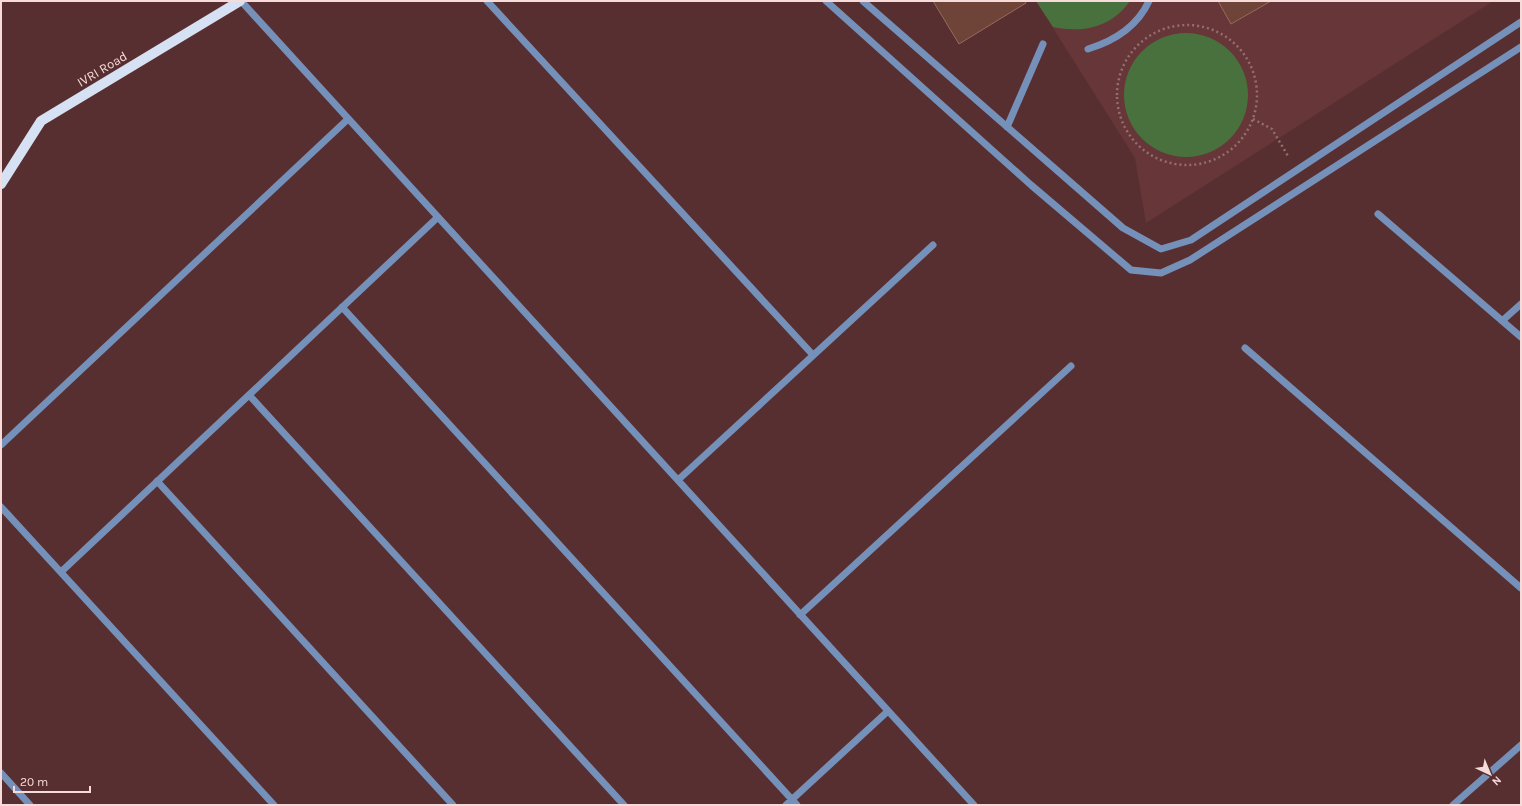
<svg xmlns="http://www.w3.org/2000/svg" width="1522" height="806" viewBox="0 0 1522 806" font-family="Karla,sans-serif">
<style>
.built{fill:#673638}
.green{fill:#49713d}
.building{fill:#6d4437;stroke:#966a5c}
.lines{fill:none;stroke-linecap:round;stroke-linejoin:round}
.path{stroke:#936f70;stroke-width:2.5;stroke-dasharray:2 3;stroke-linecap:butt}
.minor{stroke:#7591ba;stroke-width:7}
.major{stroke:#d6e2f3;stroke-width:10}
.labels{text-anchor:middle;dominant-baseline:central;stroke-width:3;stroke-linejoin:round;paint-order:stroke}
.street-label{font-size:13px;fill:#f6dbda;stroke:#582f30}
</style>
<rect width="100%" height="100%" fill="#582f30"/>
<path class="built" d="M1036 1H1493L1146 223 1135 158Z"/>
<path class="green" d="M1036 1H1130C1111 28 1083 33 1053 27Z
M1124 95a62 62 0 1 1 124 0a62 62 0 1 1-124 0Z"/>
<path class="building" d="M933 1H1025L1026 3 959 44Z
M1218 1H1271L1231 24Z"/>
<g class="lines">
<path class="path" d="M1117 95a70 70 0 1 1 140 0a70 70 0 1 1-140 0Z
M1253 119 1272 129 1288 156"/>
<path class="minor" d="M241 1 974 805
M487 1 813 355
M826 1 1031 185 1131 270 1161 273 1190 260 1521 47
M863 1 1123 228 1161 249 1191 240 1521 22
M1088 49C1114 41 1137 27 1149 1
M1007 127 1043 44
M1378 214 1521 337
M342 307 797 805
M1502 321 1521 304
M1245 348 1521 588
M249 395 624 805
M1 445 348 119
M678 480 933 245
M157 481 453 805
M1 507 274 805
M61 572 438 217
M800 615 1071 366
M1 773 30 805
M786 805 888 711
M1453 805 1521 745"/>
<path class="major" d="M1 184 41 121 240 1"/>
</g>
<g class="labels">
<g class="street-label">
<text transform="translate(102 69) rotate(-31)">IVRI Road</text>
</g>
</g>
<rect width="1522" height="806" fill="none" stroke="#f6dbda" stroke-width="4"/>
<g transform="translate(1490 774) rotate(136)" stroke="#582f30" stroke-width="3" paint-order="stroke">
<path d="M0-3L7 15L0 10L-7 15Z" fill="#f6dbda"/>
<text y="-6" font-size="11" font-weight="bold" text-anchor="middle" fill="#f6dbda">N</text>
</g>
<path d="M14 786v6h76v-6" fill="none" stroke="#f6dbda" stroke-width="2"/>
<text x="20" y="786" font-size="12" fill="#f6dbda" stroke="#582f30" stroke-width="3" paint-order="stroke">20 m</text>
</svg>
